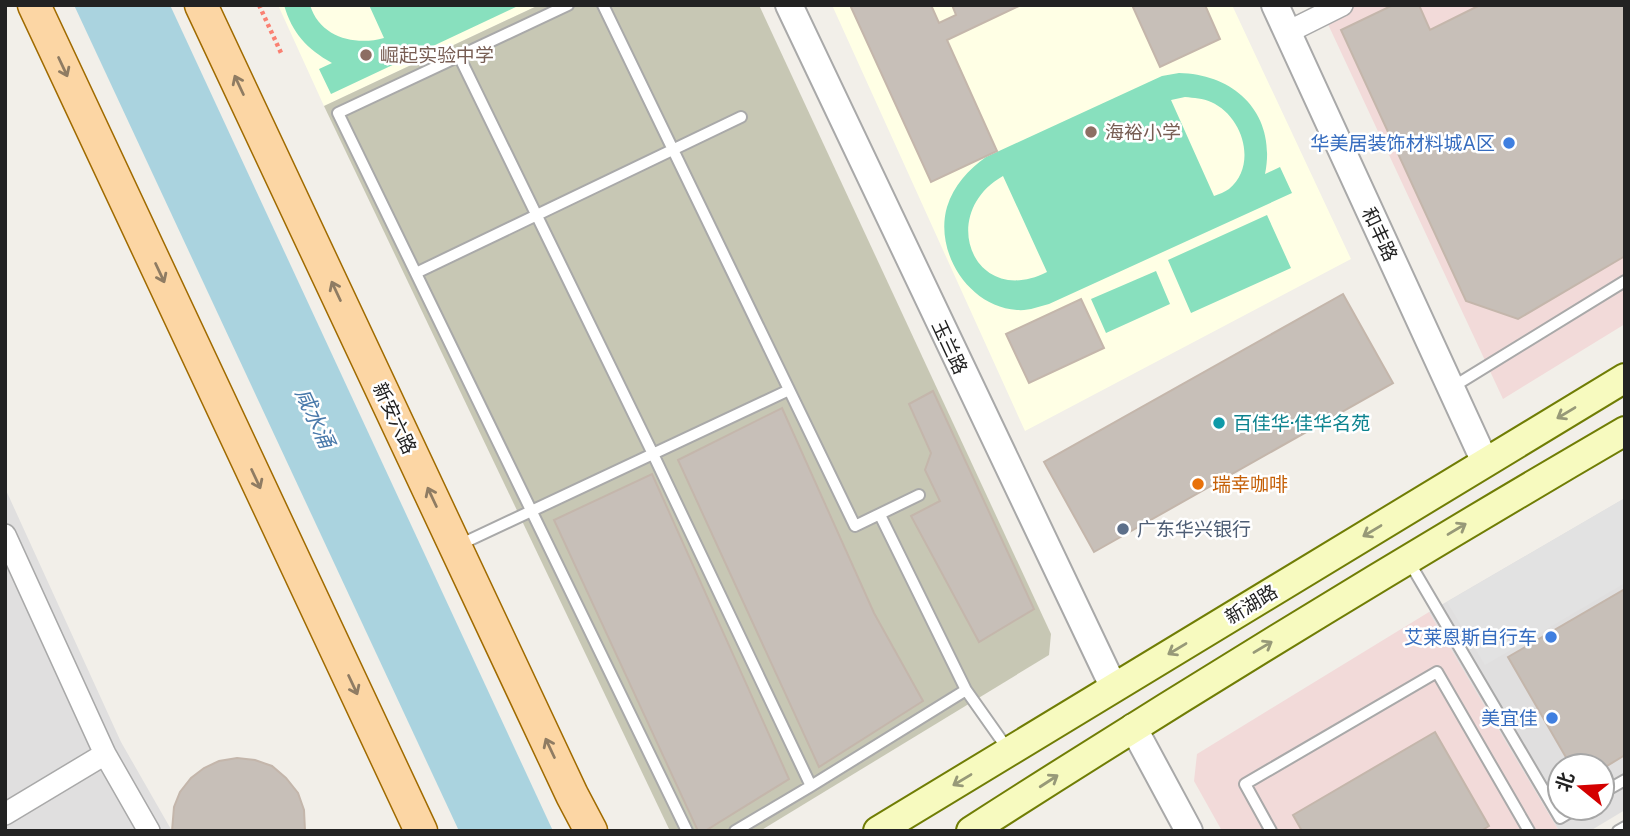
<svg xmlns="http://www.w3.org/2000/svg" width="1630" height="836" viewBox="0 0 1630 836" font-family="'Public Sans','Noto Sans SC',sans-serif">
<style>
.residential{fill:#e0dfdf;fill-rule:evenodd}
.commercial{fill:#f2dad9}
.education{fill:#ffffe5}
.construction{fill:#c7c7b4}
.pitch{fill:#88e0be;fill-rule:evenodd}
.parking{fill:#e2e2e2}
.water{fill:#aad3df}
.building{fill:#c7bfb8;stroke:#c4b6ab;stroke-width:2}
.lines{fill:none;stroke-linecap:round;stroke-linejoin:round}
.service-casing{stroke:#a9a9a9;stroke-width:14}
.minor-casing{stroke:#a9a9a9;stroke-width:24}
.tertiary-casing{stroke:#a9a9a9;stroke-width:30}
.secondary-casing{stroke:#707d05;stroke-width:32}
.primary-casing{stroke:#a06b00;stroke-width:35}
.path{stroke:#fa8072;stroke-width:4.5;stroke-dasharray:3.5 3.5;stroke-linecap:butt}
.service{stroke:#fff;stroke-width:10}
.minor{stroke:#fff;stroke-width:21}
.tertiary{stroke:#fff;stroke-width:26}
.secondary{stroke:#f7fabf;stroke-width:28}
.primary{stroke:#fcd6a4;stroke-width:32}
.oneway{stroke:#8f7c63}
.oneway2{stroke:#979978}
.education-dot{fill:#8d6e63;stroke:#fff;stroke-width:2.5}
.shop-dot{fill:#3f7fe0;stroke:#fff;stroke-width:2.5}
.culture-dot{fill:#0f9aa8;stroke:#fff;stroke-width:2.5}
.food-dot{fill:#e8710a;stroke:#fff;stroke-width:2.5}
.service-dot{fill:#5c6f8a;stroke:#fff;stroke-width:2.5}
.labels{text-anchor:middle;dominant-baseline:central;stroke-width:5;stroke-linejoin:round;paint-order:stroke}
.education-label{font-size:19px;fill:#785e54;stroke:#fff;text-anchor:start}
.shop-label{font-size:19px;fill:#366cbe;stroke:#fff;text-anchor:end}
.street-label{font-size:19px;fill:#222;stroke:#fff}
.culture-label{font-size:19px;fill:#0d838f;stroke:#fff;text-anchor:start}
.food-label{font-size:19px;fill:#c56008;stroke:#fff;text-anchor:start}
.service-label{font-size:19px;fill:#4e5e75;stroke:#fff;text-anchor:start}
.water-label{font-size:21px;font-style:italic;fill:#4a7aab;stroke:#fff}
</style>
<rect width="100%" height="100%" fill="#f2efe9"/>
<path class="residential" d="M5 488 121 742 172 831H5Z
M1625 498V810L1590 831H1559L1429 612ZM1560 766H1602V808H1560Z"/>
<path class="commercial" d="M1319 5H1625V324L1503 399Z
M1429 612 1559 831H1222L1194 781 1197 754Z"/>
<path class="education" d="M278 5H539L324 106Z
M832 5H1232L1351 259 1025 431Z"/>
<path class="construction" d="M539 5H759L1051 634 1049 655 760 831H670L324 106Z"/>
<path class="pitch" d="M284 5H310C320 38 356 46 384 38L369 5H520L331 94 319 69 332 63C307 49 292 33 284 5Z
M1179 73C1236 74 1277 115 1265 174L1280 167 1292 193 1049 304C1038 307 1028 311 1017 310 969 307 934 252 947 207 954 185 968 170 986 157L1162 76ZM1185 97C1194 98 1203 98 1211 102 1243 116 1258 165 1229 189 1225 192 1219 194 1214 196L1171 100ZM1003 176 1047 272C974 309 936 214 1003 176Z
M1267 215 1291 268 1191 313 1168 260Z
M1156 271 1170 304 1106 333 1091 299Z"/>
<path class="parking" d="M1625 498V583L1485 665 1447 602Z"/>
<path class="water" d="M74 5H170L553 831H459Z"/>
<path class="building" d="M850 5H931L939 23 956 15 952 5H1021L947 40 997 151 931 182Z
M1132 5H1205L1220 39 1160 67Z
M1393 5H1419L1430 30 1480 5H1625V256L1518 319 1466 301 1341 30Z
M1343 294 1393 383 1094 552 1044 462Z
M1081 299 1104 348 1029 383 1006 334Z
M933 391 1034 609 979 642 911 516 940 501 925 470 931 453 909 404Z
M782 408 874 613 923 701 819 767 678 460Z
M652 474 789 779 705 831H698L554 520Z
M1625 589V755L1602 769V766H1571L1508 657Z
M1435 732 1489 826 1481 831H1302L1293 815Z
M237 758 255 760 272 766 286 778 298 793 304 810 305 831H172L174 807 180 792 191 778 204 768 219 761Z"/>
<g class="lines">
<defs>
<path id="service" d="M568 5 338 113 687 831
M603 5 855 526 919 495
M459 56 653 454 811 786
M416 273 741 117
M1451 388 1625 281
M880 515 966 690 1009 751
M459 545 789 390
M1408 560 1560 818 1577 808
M1602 793 1625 780
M735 831 811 786 966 690
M1271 831 1245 784 1437 672 1529 831
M1618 831 1625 827"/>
<path id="minor" d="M1288 32 1342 5
M5 535 105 754 149 831
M5 814 105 754"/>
<path id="tertiary" d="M789 5 1114 688
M1275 5 1485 462
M1133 727 1189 831"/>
<path id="secondary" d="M878 831 1625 378
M971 831C1186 693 1404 560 1625 431"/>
<path id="primary" d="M34 5 421 831
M201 5 572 795 591 831"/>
</defs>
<use href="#service" class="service-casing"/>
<use href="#minor" class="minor-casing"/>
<use href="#tertiary" class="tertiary-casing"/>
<use href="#secondary" class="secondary-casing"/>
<use href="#primary" class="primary-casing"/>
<path class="path" d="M259 5 282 55"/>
<use href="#service" class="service"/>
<use href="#minor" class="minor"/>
<use href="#tertiary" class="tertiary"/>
<use href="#secondary" class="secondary"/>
<use href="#primary" class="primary"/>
</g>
<defs><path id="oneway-shaft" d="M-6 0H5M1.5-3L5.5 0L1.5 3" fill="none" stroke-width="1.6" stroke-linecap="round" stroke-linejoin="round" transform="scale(1.75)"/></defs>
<g class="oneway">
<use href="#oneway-shaft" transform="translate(63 67) rotate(65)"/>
<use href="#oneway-shaft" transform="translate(239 85) rotate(-115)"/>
<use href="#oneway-shaft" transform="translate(160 273) rotate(65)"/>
<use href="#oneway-shaft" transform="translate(336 291) rotate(-115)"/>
<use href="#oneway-shaft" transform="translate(256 479) rotate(65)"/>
<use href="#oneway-shaft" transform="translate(432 497) rotate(-115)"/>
<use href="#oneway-shaft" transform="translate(353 685) rotate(65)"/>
<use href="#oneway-shaft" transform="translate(550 748) rotate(-115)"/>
</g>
<g class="oneway2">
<use href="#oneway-shaft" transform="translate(1566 413) rotate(149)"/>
<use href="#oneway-shaft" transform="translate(1457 529) rotate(-31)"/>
<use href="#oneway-shaft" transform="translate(1372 531) rotate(149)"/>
<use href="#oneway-shaft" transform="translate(1263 647) rotate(-31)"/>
<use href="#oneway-shaft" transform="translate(1177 649) rotate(149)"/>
<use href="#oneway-shaft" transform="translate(962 780) rotate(149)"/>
<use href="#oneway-shaft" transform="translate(1049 781) rotate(-33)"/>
</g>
<g class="education-dot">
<circle cx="366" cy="55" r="7"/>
<circle cx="1091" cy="132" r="7"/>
</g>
<g class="shop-dot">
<circle cx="1509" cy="143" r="7"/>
<circle cx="1551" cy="637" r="7"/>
<circle cx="1552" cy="718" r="7"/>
</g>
<circle class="culture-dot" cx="1219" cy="423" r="7"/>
<circle class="food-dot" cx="1198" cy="484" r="7"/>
<circle class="service-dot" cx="1123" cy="529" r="7"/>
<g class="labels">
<g class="education-label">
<text x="380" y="55">崛起实验中学</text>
<text x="1105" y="132">海裕小学</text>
</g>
<g class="shop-label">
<text x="1495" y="143">华美居装饰材料城A区</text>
<text x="1537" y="637">艾莱恩斯自行车</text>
<text x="1538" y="718">美宜佳</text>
</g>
<g class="street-label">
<text transform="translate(1380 234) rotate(65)">和丰路</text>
<text transform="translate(950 347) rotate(65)">玉兰路</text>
<text transform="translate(395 418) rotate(65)">新安六路</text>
<text transform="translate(1251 604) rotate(-31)">新湖路</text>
</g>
<g class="culture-label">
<text x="1233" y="423">百佳华·佳华名苑</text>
</g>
<g class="food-label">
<text x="1212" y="484">瑞幸咖啡</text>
</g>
<g class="service-label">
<text x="1137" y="529">广东华兴银行</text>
</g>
<g class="water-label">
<text transform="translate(315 418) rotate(65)">咸水涌</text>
</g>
</g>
<rect width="1630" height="836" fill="none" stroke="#222222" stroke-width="14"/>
<g transform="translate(1581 787) rotate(288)"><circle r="33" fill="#ffffff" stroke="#a7a7a7" stroke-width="2"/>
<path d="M0-5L12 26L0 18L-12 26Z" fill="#d40000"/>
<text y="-10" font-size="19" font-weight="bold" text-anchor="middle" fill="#222222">北</text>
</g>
</svg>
